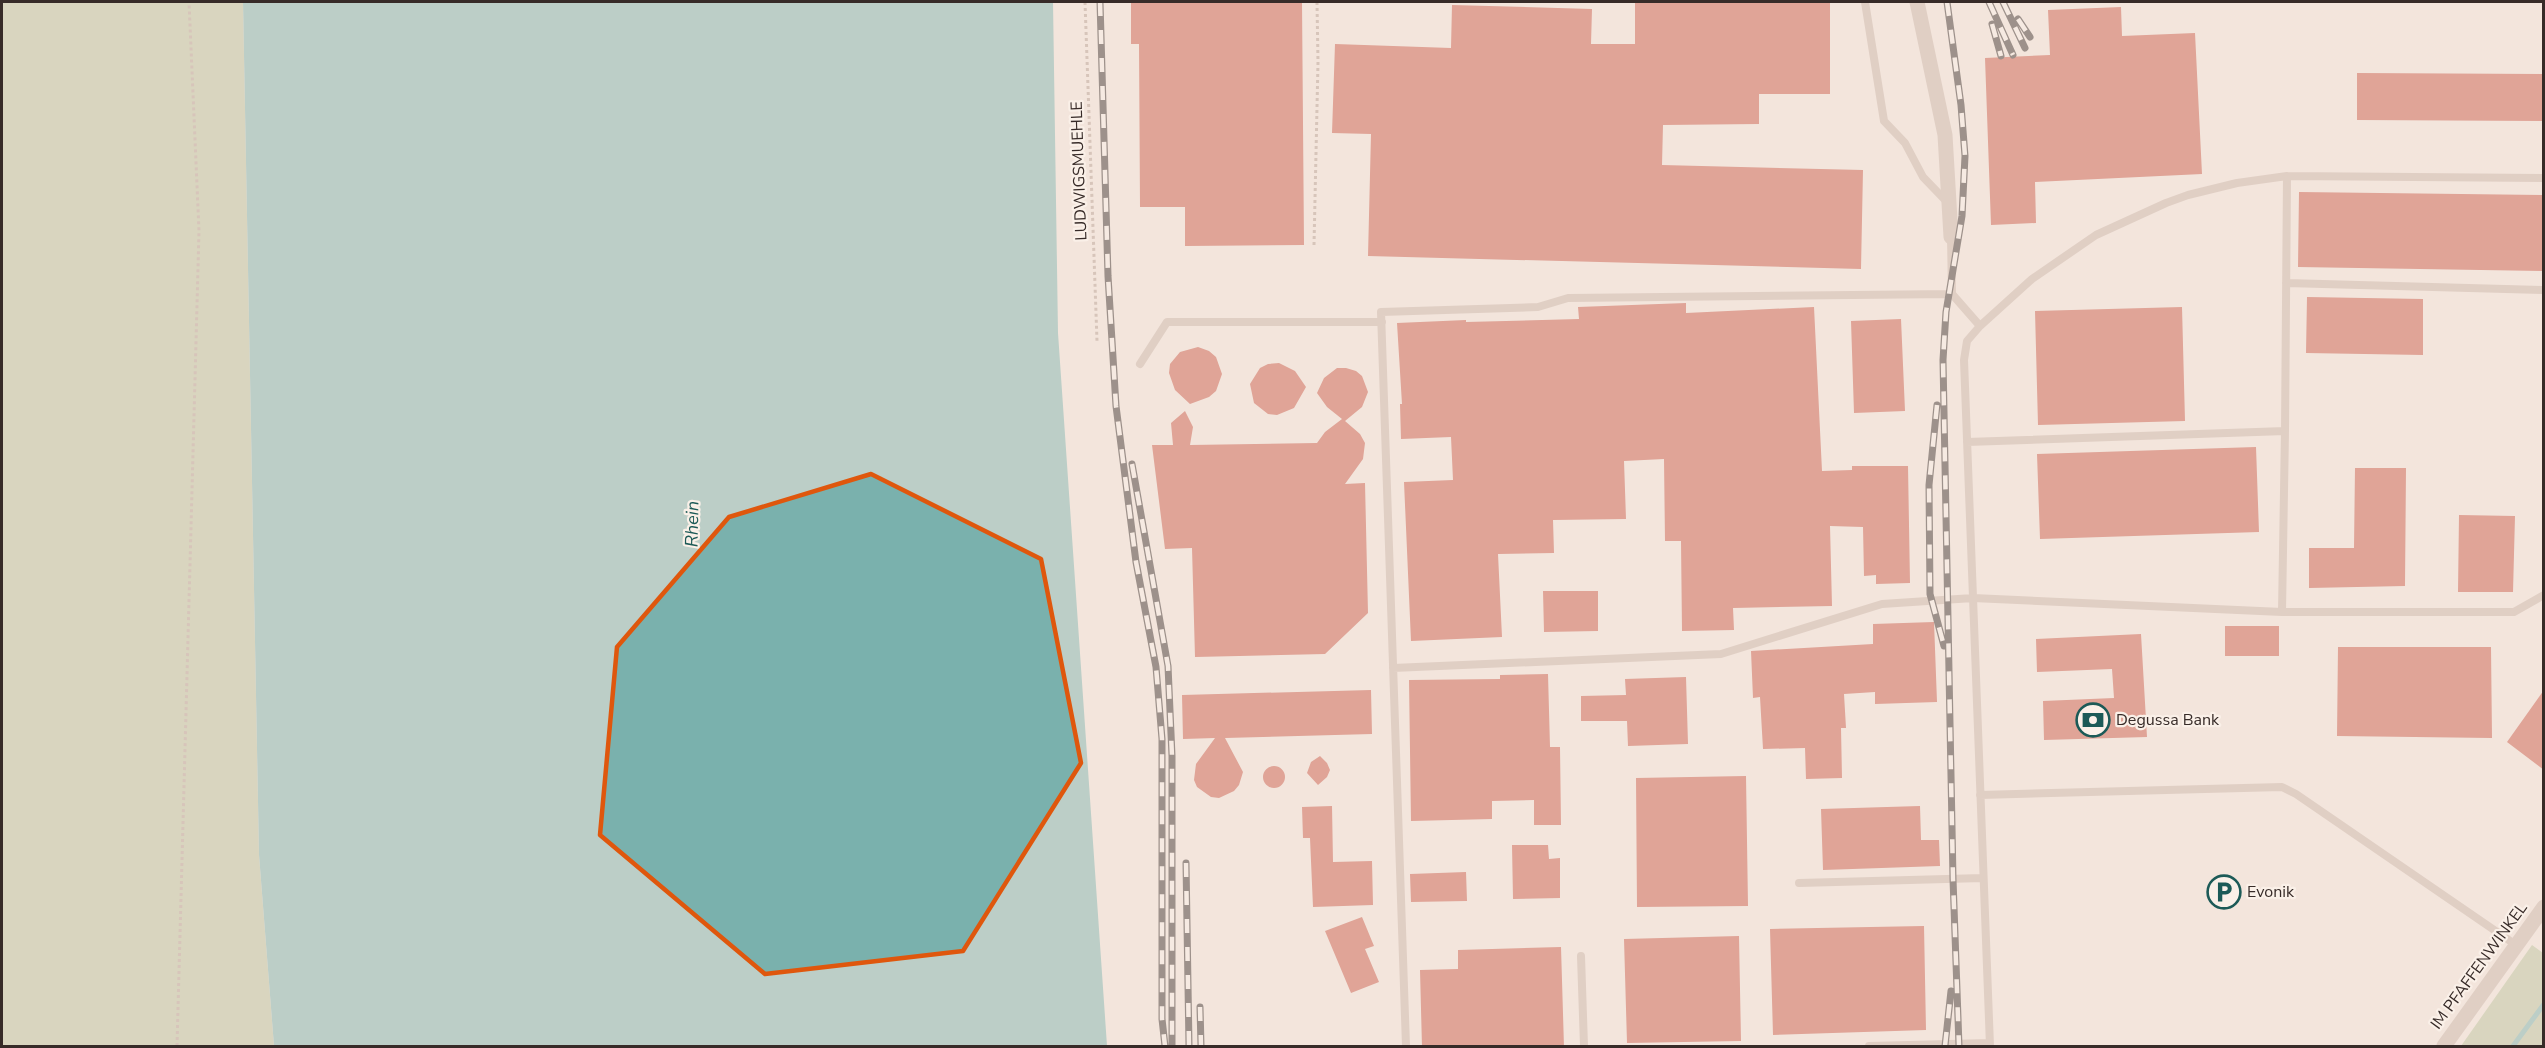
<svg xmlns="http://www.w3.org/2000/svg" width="2545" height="1048" viewBox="0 0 2545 1048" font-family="'Nunito Sans',sans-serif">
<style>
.green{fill:#bac29b}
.water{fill:#7ab1ad}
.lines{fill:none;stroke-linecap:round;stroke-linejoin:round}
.stream{stroke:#7ab1ad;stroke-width:5}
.building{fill:#c95443}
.path{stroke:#b79d91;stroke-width:3;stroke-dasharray:3 3;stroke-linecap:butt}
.lane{stroke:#cbb3a7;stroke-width:8}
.street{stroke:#cbb3a7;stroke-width:15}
.rail-casing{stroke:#372b28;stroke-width:7}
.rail{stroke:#faf0e8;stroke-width:4.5;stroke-dasharray:14;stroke-linecap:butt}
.marked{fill:none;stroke:#df570d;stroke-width:4.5;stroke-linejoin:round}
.labels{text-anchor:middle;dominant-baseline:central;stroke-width:4.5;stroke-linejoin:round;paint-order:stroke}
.street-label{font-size:16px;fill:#372b28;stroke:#faf0e8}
.poi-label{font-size:16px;fill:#372b28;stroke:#faf0e8;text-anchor:start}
.water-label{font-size:18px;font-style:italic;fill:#1c5a57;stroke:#faf0e8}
</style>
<rect width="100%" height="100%" fill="#f3e5dc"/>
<path class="green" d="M2 2H243L259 855 274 1046H2Z
M2532 945 2543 953V1046H2461Z"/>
<path class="water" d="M243 2H1053L1058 333 1107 1046H274L259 855Z"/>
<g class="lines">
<path class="stream" d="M2513 1046 2544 1004"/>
</g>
<path class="building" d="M1131 2H1302L1304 245 1185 246V207H1140L1139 44H1131Z
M1635 2H1830V94H1759V124L1663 125 1662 165 1863 170 1861 269 1368 256 1371 134 1332 133 1335 44 1451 48 1452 5 1592 9 1591 44H1635Z
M2121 7 2122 36 2195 33 2202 174 2035 182 2036 223 1991 225 1985 58 2050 55 2048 10Z
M2357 73 2544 74V121L2357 120Z
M2299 192 2544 195V271L2298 267Z
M2307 297 2423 299V355L2306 353Z
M1686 303V313L1814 307 1822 471 1852 470V466H1908L1910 583 1876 584V575L1864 576 1863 527 1830 526 1832 606 1733 608 1734 630 1682 631 1681 541H1665L1664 459 1624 461 1626 519 1553 520 1554 553 1498 554 1502 637 1411 641 1404 482 1453 480 1451 437 1401 439 1400 404H1402L1397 323 1466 320V322L1579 319 1578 307Z
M2182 307 2185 421 2038 425 2035 311Z
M1901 319 1905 411 1854 413 1851 321Z
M1198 347 1209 351 1216 357 1222 374 1216 391 1209 397 1190 404 1175 390 1169 373 1170 364 1180 352Z
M1279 363 1295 371 1306 387 1294 408 1277 415 1268 414 1254 403 1250 384 1260 368 1268 364Z
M1337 368H1346L1356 371 1362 376 1368 392 1362 407 1345 421 1360 434 1365 443 1363 459 1345 484 1365 483 1368 613 1325 654 1195 657 1192 548 1165 549 1152 445H1173L1171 423 1185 411 1193 427 1190 445 1317 443 1325 432 1342 419 1327 407 1317 393 1324 378Z
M2256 447 2259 532 2040 539 2037 454Z
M2355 468H2406L2405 586 2309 588V548H2354Z
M2459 515 2515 516 2513 592H2458Z
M1543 591H1598V631L1544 632Z
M1934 622 1937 702 1875 704V692L1844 694 1846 728H1841L1842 778 1806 779 1805 748 1763 749 1760 697 1753 698 1751 651 1873 644V624Z
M2225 626H2279V656H2225Z
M2141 634 2147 737 2044 740 2043 701 2114 698 2112 669 2037 672 2036 639Z
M2338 647H2491L2492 738 2337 736Z
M1548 674 1550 747H1560L1561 825H1534V800L1492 801V819L1411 821 1409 680 1500 679V675Z
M1686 677 1688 744 1628 746 1627 721H1581V696L1626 695 1625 679Z
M1371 690 1372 734 1225 738 1243 772 1239 785 1234 791 1219 798 1211 797 1197 787 1194 780 1196 764 1215 738 1183 739 1182 695Z
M2544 690V770L2507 742Z
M1320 756 1327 763 1330 770 1327 777 1318 785 1307 773 1311 762Z
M1263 777a11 11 0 1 1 22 0a11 11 0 1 1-22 0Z
M1746 776 1748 906 1637 907 1636 778Z
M1332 806 1333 862 1372 861 1373 905 1313 907 1310 838H1303L1302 807Z
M1920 806 1921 840H1939L1940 866 1823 870 1821 809Z
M1512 845H1548L1549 859 1560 858V898L1513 899Z
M1466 872 1467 901 1411 902 1410 874Z
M1362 917 1374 946 1365 949 1379 982 1351 993 1325 931Z
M1924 926 1926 1030 1773 1035 1770 929Z
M1739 936 1741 1041 1627 1043 1624 939Z
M1561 947 1564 1047H1422L1420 970 1458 969V950Z"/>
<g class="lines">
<path class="path" d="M1085 2 1097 341
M1314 245 1318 62 1317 2
M177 1046 199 231 189 2"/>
<path class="lane" d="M1865 2 1884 121 1905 143 1923 177 1949 204
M2286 283 2544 290
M1952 294 1980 326 1967 341 1964 360 1990 1046
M1980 326 2032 279 2096 235 2166 203 2188 195 2237 183 2287 176 2544 178
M1140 364 1167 322H1382
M1967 442 2285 431 2287 176
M2282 612H2514L2544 595
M1393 668 1721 654 1882 604 1973 598 2282 612 2285 431
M1980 795 2282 787 2296 794 2516 945
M1799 883 1983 878
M1581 956 1584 1046
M1406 1046 1381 312 1538 307 1568 298 1952 294 1951 237
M1869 1046 1989 1043"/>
<path class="street" d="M1917 2 1945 135 1951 237
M2444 1046 2544 907"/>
<defs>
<path id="rail" d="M1100 2 1108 276 1116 406 1136 562 1156 667 1162 739V1019L1165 1046
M1947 2 1961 105 1965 156 1962 216 1946 312 1943 360 1953 879 1959 1046
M1989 2 2013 55
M2003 2 2025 48
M2018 19 2030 37
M1992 24 2001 56
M1937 405 1929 485 1930 594 1944 646
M1132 464 1168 666 1172 756V1046
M1186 863 1189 1046
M1200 1007 1201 1046
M1945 1046 1951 991"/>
</defs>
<use href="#rail" class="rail-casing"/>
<use href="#rail" class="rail"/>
</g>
<path d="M0 0H2545V1048H0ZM871 474 1041 559 1081 763 963 951 765 974 600 835 617 647 729 517Z" fill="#f3e5dc" fill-opacity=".55" fill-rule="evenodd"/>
<path class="marked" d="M871 474 1041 559 1081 763 963 951 765 974 600 835 617 647 729 517Z"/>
<defs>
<symbol id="bank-ring" viewBox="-11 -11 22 22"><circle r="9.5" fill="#faf0e8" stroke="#1c5a57" stroke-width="1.5"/><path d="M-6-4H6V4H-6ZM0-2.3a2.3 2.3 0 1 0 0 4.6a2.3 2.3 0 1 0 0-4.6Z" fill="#1c5a57"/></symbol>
<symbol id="parking-ring" viewBox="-11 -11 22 22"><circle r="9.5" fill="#faf0e8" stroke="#1c5a57" stroke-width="1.5"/><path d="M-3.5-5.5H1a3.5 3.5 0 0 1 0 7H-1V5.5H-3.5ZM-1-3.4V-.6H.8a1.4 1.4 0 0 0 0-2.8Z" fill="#1c5a57"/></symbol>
</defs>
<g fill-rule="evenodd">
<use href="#bank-ring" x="2074" y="701" width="38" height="38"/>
<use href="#parking-ring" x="2205" y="873" width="38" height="38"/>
</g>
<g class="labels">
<g class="street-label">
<text transform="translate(1079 171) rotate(-92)">LUDWIGSMUEHLE</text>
<text transform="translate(2479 966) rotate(-54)">IM PFAFFENWINKEL</text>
</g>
<g class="poi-label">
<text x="2116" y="720">Degussa Bank</text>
<text x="2247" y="892">Evonik</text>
</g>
<g class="water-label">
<text transform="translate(692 524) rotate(-89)">Rhein</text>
</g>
</g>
<rect width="2545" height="1048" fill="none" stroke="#372b28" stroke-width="6"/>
</svg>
